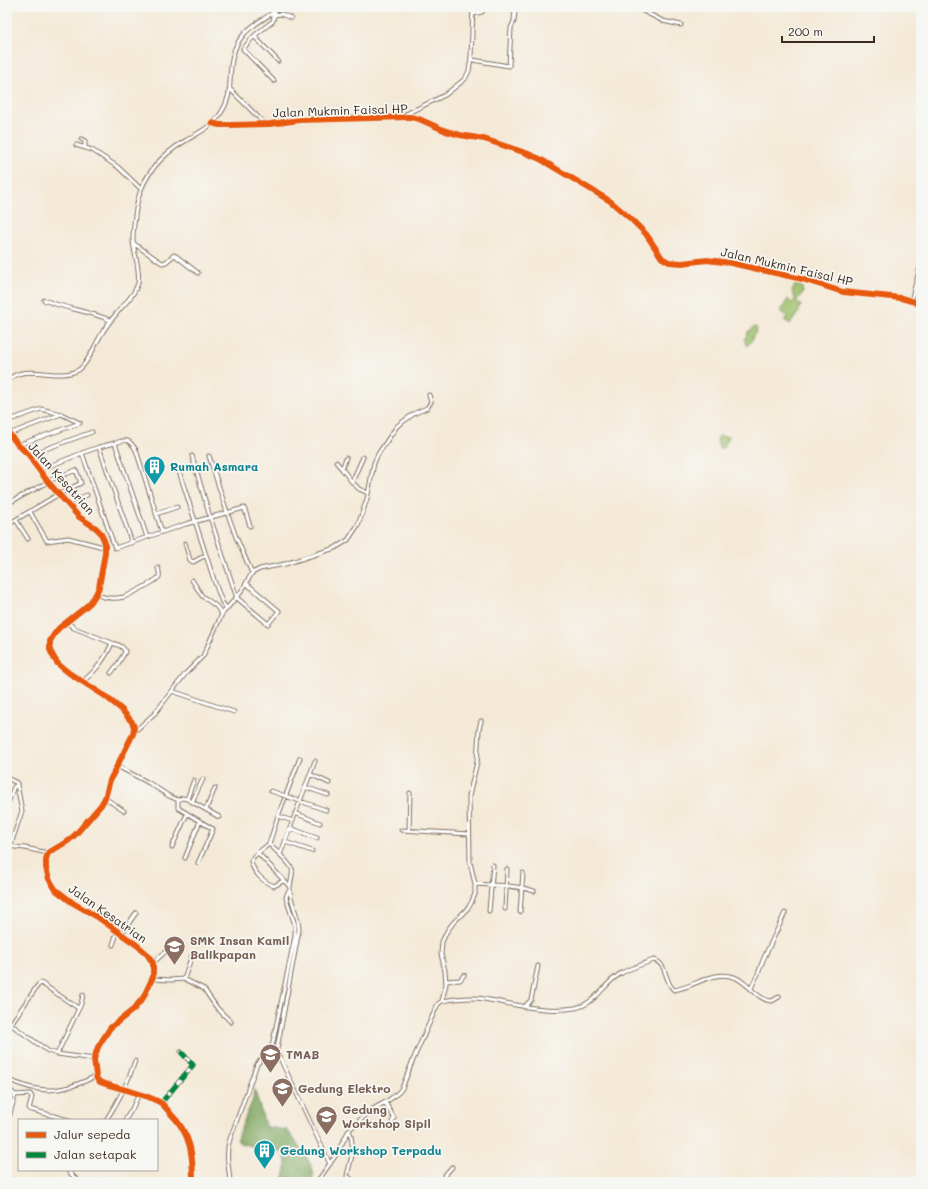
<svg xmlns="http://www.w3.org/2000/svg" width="928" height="1189" viewBox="0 0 928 1189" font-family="Mali,sans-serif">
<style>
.green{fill:#9dc06a;stroke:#6c7544}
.forest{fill:#7ea65e;stroke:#5c683e}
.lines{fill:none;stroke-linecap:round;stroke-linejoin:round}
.minor-casing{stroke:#7c6d5e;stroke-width:5}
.minor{stroke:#fff;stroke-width:3}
.quiet{stroke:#00873e;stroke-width:5;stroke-dasharray:10 5;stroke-linecap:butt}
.cycleway-casing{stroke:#f6f6f2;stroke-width:8}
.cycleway{stroke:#e8590c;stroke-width:6}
.labels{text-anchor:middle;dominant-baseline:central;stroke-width:3.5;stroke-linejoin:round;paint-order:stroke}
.street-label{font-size:12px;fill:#3b2a1e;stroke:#f6f6f2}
.culture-label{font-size:12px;font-weight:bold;fill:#0d838f;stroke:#f6f6f2;text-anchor:start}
.education-label{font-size:12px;font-weight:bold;fill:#785e54;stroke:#f6f6f2;text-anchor:start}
</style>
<rect width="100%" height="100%" fill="#f6f6f2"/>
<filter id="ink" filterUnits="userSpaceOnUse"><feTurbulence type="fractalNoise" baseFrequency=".025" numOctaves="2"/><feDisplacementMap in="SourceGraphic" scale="8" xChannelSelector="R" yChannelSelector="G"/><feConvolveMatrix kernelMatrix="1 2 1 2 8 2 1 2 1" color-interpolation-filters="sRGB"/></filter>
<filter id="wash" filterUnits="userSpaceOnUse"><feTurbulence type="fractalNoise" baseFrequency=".012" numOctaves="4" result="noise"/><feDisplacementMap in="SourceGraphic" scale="16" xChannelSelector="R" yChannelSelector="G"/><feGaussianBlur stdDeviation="0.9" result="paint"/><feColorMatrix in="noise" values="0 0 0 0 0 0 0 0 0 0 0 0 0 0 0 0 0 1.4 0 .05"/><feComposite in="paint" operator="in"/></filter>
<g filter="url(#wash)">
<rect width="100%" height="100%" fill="#f4e9d6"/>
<path class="green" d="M795 285 802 287 803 293 798 299 797 302 801 305 799 309V312L790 324 784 320 787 317 781 311 788 299 792 303 794 301 795 298 792 292Z
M754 327 757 328 755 334 752 337 753 339 747 346 745 344 746 341 744 340 748 333V331H750L752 328Z
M719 436 729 437 724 447 719 449 717 440Z"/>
<path class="forest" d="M254 1088 265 1124 268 1127 287 1130C296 1142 312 1160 314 1176L310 1182H281C287 1173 287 1164 284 1154L264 1144 258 1147 242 1144 236 1140 253 1099Z"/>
</g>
<g filter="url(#ink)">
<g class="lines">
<defs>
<path id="minor" d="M635 7 663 21 681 25
M272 13 274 17 273 21 254 36 243 49 274 81
M473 14 482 12 484 7
M273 15 281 14 291 18
M254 36 278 61
M471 57 473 60 509 66 511 28 514 21 515 11
M230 89 264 123
M403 117 406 114 445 95 465 79 469 71 471 57 473 7
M212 123 219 125H230L270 124 300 120 410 117 419 119 446 131 460 135 484 139 526 153 540 159 610 201 631 219 646 234 662 258 669 262 682 263 707 260 731 263 802 279 843 292 901 298 915 302 921 307
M81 139 85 141V147
M76 145 92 150 118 167 141 189
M133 243 162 263 166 262 174 255 176 256 198 273
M44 300C66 309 89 311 110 320
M911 301 921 264
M7 381C21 366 45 375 63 374 68 374 76 372 80 369 90 360 94 346 101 335 105 327 111 320 117 313 124 304 135 295 138 283 141 267 132 251 133 235 134 223 135 211 138 199 145 173 163 154 185 141 198 133 212 127 221 113 232 96 229 85 231 66 234 32 256 24 282 7
M7 421 41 409 61 414 80 423
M7 431 18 445 29 455 33 462 48 482 79 517 96 528 100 532 103 538 105 543V553L99 587 96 594 90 603 83 609 59 628 55 633 50 641V650L54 658 58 664 69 673 105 696 121 709 132 722 134 727 133 734 110 780 105 798 101 805 76 834 68 841 48 853 46 859V868L49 879 56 890 73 903 99 918 138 946 147 954 153 963V977L143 998 134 1009 110 1028 103 1039 98 1047 94 1059 96 1076 97 1079 100 1082C118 1089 145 1093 161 1103 165 1106 168 1111 171 1114 191 1134 193 1155 193 1182
M9 434 61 414
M115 443C127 439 129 439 136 450L162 532
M18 445 80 423
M99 447 82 453 115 548 186 524 244 508 245 510 250 526
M29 455 92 432
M192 456 210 517 237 598 268 624 279 611 246 583
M209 456 227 512 236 537 252 573
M363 457 352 482 359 489 368 493
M346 458 342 469 352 482
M336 462 342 469
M178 468 215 583 222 602 227 609
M39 470 70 458 82 453
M68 503 87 495
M7 504 48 482
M30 512 47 541 68 538 96 545 106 548
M156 514 177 507
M16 520 28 539
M7 525 59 494 81 483 76 470 48 481
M132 543 99 447 115 443 147 537
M185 543 190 560 193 562 206 555
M192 580 202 596 216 606 222 614
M96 594C104 598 115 599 124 597 129 595 155 582 159 577 160 574 159 571 158 568
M67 622 74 628 112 643C106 658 94 673 82 682
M111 673 118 664 125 652C124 646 118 645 112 643
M172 691 234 712
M134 732 155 713 186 673 203 656 222 614 241 592 252 573 260 569 285 564 335 548 348 540 358 525 367 499 374 463 378 454 397 426 415 413 427 408 431 402 429 395
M117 766 149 783 169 796 178 800V808L213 829 198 863
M310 774 329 783
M7 778 17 783V785
M305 787 328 795
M271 791 326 810
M105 798 124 811
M187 799 194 780
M178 800 182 798 187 799 219 817
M192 802 203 779
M7 806 13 789 14 787 17 785 22 811 13 838 11 846
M206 809 215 788
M295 813 320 823
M278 816 300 758
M290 828 317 838
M401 830 469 834
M409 830 410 793
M285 842 312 851
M269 844C274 849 291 864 292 869 294 874 289 884 290 891 291 904 299 916 299 930L276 1054
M7 846 25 848 48 853
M172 847 187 814
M258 853 290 887
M280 855 315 761
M185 858 200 821
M283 881 274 886C263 882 253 872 251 861L254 856 269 844 278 816 293 821
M475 884C494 885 515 885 534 891
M505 909 507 869
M489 911 493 865
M520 912 523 873
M121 934 136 913
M113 945 117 932
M153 963 165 952
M152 979 171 980 184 979 192 955
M184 979 204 989 217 1008 231 1022
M446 981 460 980 464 975
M751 988 758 974 763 960 785 913
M442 1001 446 984 445 971 441 954 442 942 447 931 453 923 469 907 472 901 475 894V884L470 862 469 796 477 762 479 729 481 721
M524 1007 531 1000 538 966
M7 1024 13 1026 48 1051 57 1054 94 1059
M10 1025 38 985 41 983 78 1008
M57 1054 81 1004 83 995
M270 1056 295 936V925L286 898 287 894 290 890
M7 1079C41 1095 63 1093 96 1076
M7 1087 15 1095 30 1094 32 1097 29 1109 68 1120
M385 1102 394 1118 392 1122
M161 1103 193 1065 181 1052
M106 1120C118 1102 128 1083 135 1061
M125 1120 132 1109 139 1094
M7 1125 15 1095
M349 1130 351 1136 353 1151 347 1176 356 1182
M67 1170 79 1182
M230 1182C229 1167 225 1153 230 1139L257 1064 261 1060 276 1054H277L279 1056 330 1164
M317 1182 336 1155 349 1130 360 1120 373 1109 389 1100 399 1092 402 1088 413 1060 436 1008 438 1004 442 1001C454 999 472 997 484 999 514 1004 544 1013 575 1008 596 1004 603 984 620 974 630 968 643 964 654 960 668 964 664 982 674 990 695 987 712 970 734 977 747 981 758 1001 772 1001L779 997
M441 1182 444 1176 452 1167"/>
</defs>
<use href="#minor" class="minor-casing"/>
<use href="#minor" class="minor"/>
<path class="quiet" d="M161 1103 193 1065 181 1052"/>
<defs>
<path id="cycleway" d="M212 123 219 125H230L270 124 300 120 410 117 419 119 446 131 460 135 484 139 526 153 540 159 610 201 631 219 646 234 662 258 669 262 682 263 707 260 731 263 802 279 843 292 901 298 915 302 921 307
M7 431 18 445 29 455 33 462 48 482 79 517 96 528 100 532 103 538 105 543V553L99 587 96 594 90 603 83 609 59 628 55 633 50 641V650L54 658 58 664 69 673 105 696 121 709 132 722 134 727 133 734 110 780 105 798 101 805 76 834 68 841 48 853 46 859V868L49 879 56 890 73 903 99 918 138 946 147 954 153 963V977L143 998 134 1009 110 1028 103 1039 98 1047 94 1059 96 1076 97 1079 100 1082C118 1089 145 1093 161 1103 165 1106 168 1111 171 1114 191 1134 193 1155 193 1182"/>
</defs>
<use href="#cycleway" class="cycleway-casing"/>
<use href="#cycleway" class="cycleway"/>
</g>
</g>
<defs>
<symbol id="building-pin" viewBox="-11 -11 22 30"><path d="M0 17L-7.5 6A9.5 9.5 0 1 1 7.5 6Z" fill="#0f9aa8" stroke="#f6f6f2"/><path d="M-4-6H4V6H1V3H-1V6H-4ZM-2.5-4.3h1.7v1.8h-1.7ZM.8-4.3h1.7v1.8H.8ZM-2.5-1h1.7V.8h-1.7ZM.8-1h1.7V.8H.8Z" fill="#fff"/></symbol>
<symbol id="school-pin" viewBox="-11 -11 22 30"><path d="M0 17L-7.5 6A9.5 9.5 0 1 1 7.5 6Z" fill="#8d6e63" stroke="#f6f6f2"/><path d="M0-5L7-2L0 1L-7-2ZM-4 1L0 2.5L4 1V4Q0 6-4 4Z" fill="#fff"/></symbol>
<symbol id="university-pin" viewBox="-11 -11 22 30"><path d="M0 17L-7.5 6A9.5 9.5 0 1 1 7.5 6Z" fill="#8d6e63" stroke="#f6f6f2"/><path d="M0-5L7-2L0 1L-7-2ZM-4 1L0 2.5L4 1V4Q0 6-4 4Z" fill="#fff"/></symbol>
</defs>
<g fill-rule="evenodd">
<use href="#building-pin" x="142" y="454" width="25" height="34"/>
<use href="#school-pin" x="162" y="934" width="25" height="34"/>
<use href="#university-pin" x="258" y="1042" width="25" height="34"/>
<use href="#university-pin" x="270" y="1076" width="25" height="34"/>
<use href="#university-pin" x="314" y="1104" width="25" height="34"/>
<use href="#building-pin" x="252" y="1138" width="25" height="34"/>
</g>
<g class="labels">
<g class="street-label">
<text transform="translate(340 110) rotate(-2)">Jalan Mukmin Faisal HP</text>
<text transform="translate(787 266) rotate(13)">Jalan Mukmin Faisal HP</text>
<text transform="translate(62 478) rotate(48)">Jalan Kesatrian</text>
<text transform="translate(108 913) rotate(35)">Jalan Kesatrian</text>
</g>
<g class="culture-label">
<text x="170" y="466">Rumah Asmara</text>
<text x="280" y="1150">Gedung Workshop Terpadu</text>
</g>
<g class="education-label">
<text x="190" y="940">SMK Insan Kamil<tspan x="190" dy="14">Balikpapan</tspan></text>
<text x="286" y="1054">TMAB</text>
<text x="298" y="1088">Gedung Elektro</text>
<text x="342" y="1109">Gedung<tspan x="342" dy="14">Workshop Sipil</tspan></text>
</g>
</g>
<rect width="928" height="1189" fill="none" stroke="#f6f6f2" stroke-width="24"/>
<rect x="18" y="1119" width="140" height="52" fill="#f6f6f2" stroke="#aba49d"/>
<rect x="26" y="1132" width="20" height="6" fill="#e8590c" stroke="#aba49d"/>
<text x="54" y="1139" font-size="12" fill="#3b2a1e">Jalur sepeda</text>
<rect x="26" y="1152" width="20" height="6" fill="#00873e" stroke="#aba49d"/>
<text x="54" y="1159" font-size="12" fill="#3b2a1e">Jalan setapak</text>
<path d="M782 36v6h92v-6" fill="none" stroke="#3b2a1e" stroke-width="2"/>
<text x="788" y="36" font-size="12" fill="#3b2a1e" stroke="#f6f6f2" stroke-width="3" paint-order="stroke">200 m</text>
</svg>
